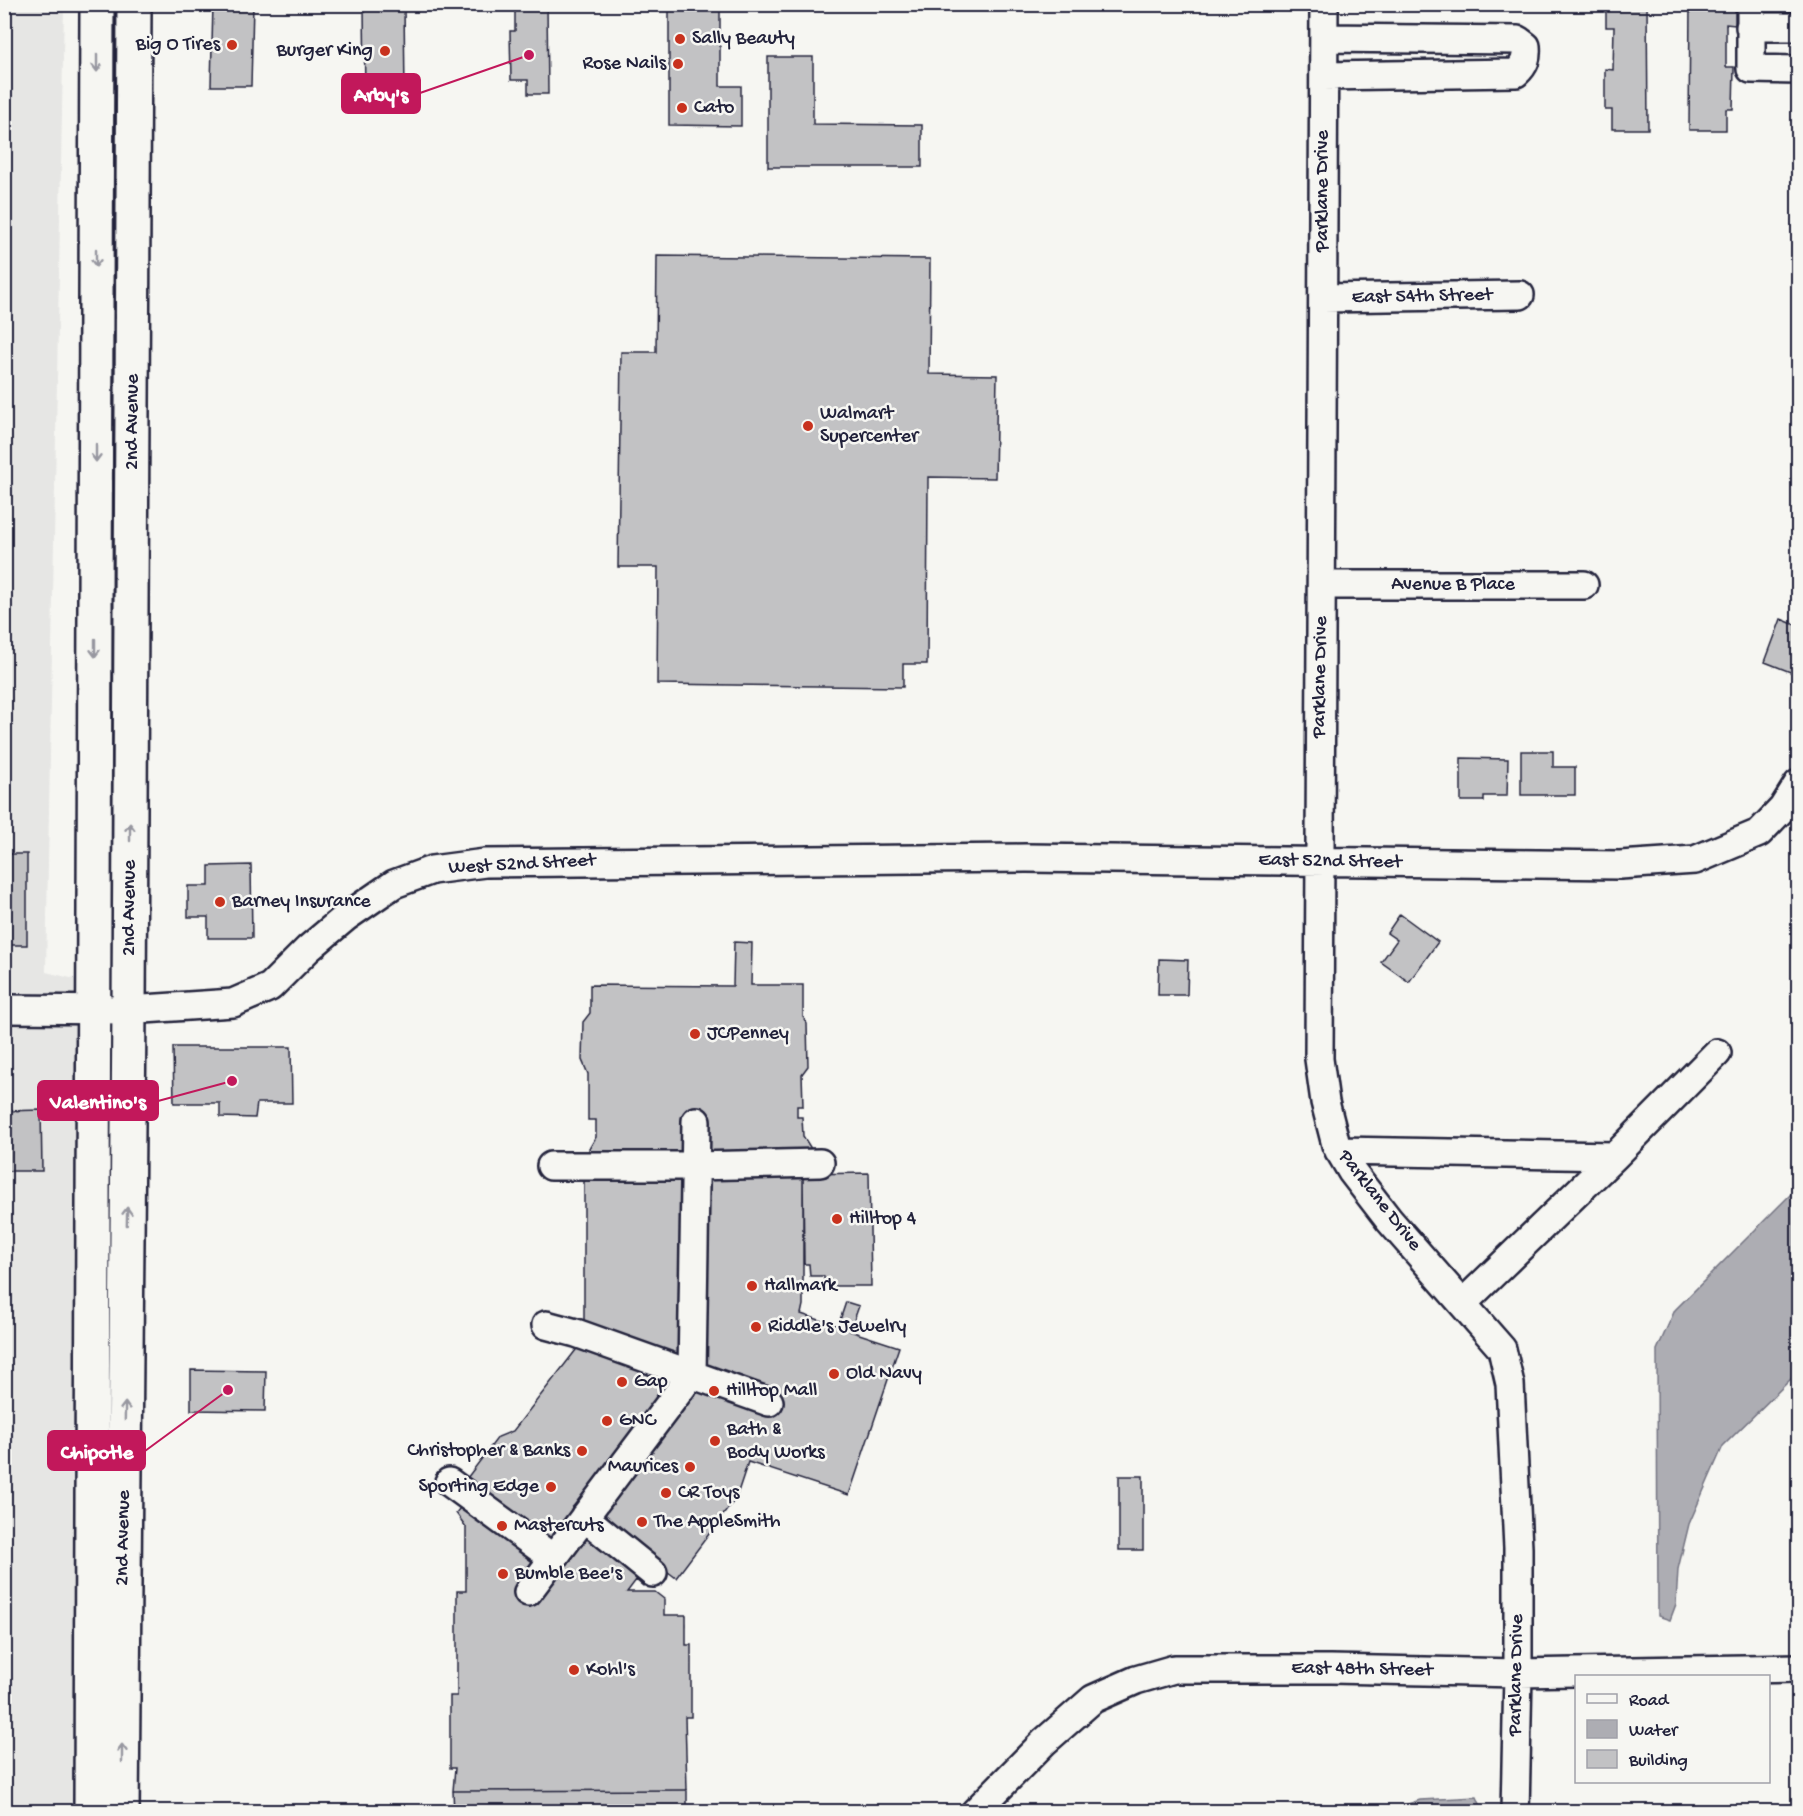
<svg xmlns="http://www.w3.org/2000/svg" width="1803" height="1816" viewBox="0 0 1803 1816" font-family="'Gochi Hand',sans-serif">
<style>
.built{fill:#e6e6e4}
.water{fill:#adadb3;stroke:#757583;stroke-width:1.5}
.building{fill:#c2c2c4;stroke:#22223b;stroke-width:1.5}
.lines{fill:none;stroke-linecap:round;stroke-linejoin:round}
.minor-casing{stroke:#22223b;stroke-width:32}
.major-casing{stroke:#22223b;stroke-width:38}
.minor{stroke:#f6f6f2;stroke-width:27}
.major{stroke:#f6f6f2;stroke-width:33}
.oneway{stroke:#9797a0}
.poi-dot{fill:#c8321e;stroke:#f6f6f2;stroke-width:2}
.labels{text-anchor:middle;dominant-baseline:central;stroke-width:5;stroke-linejoin:round;paint-order:stroke}
.poi-label{font-size:20px;fill:#22223b;stroke:#f6f6f2;text-anchor:start}
.street-label{font-size:20px;fill:#22223b;stroke:#f6f6f2}
.leader{fill:none;stroke:#c2185b;stroke-width:2}
.callout-dot{fill:#c2185b;stroke:#f6f6f2;stroke-width:2}
.callout{fill:#c2185b;stroke:#c2185b;stroke-width:2}
.callout-label{font-size:21px;text-anchor:middle;font-weight:bold;fill:#fff}
</style>
<rect width="100%" height="100%" fill="#f6f6f2"/>
<filter id="ink" filterUnits="userSpaceOnUse"><feTurbulence type="fractalNoise" baseFrequency=".0167" numOctaves="2"/><feDisplacementMap in="SourceGraphic" scale="12" xChannelSelector="R" yChannelSelector="G"/><feConvolveMatrix kernelMatrix="1 2 1 2 8 2 1 2 1" color-interpolation-filters="sRGB"/></filter>
<g filter="url(#ink)">
<path class="built" d="M64 4 46 972 79 980 76 1811 5 1812 4 5Z"/>
<path class="water" d="M1798 1187V1372L1723 1446 1689 1524 1678 1569 1676 1604 1670 1620 1658 1616 1657 1350 1675 1310Z
M1477 1797 1483 1811H1387L1420 1800Z"/>
<path class="building" d="M213 4H253L251 86H211Z
M404 4 405 97H365L364 5Z
M515 4H547L548 94H528V80H511L510 31H515Z
M669 4H720V86H741V126L669 125Z
M1606 4H1647L1648 129H1612V110H1605V69L1613 70 1614 27H1606Z
M1690 4H1735V25L1726 24V67H1734L1733 109H1726V130H1689Z
M768 57H813V124L922 125V167H768Z
M657 256 930 259 929 374 997 375 995 478 928 477 927 664H903V687L657 684 658 567H618L621 352H656Z
M1781 619 1798 626V675L1765 662Z
M1521 751H1553V767H1575V795H1521Z
M1461 758 1508 759 1507 796H1484V801H1461Z
M4 854H27V945H4Z
M251 865 252 938H208V917H188V886H209V866Z
M1400 914 1438 942 1409 982 1381 962 1397 940 1387 933Z
M734 942 752 943 751 985H803V1017L807 1024 808 1066 802 1074 803 1106H797V1117H802L803 1136 820 1163 803 1174V1305L801 1314 838 1326 846 1302 859 1306 850 1331 899 1347 849 1495 748 1462 736 1498 676 1578 659 1565 643 1586 636 1580 627 1592H655L664 1599V1615H686V1645H691V1717H685L687 1790 453 1791 455 1768H450V1696H457V1591H466V1527L456 1513 474 1489 464 1482 498 1437 513 1431 576 1350V1321H584V1174H588L589 1149 596 1137V1120H588V1074L582 1060 583 1022 590 1013V985L733 986Z
M1159 959 1188 960 1187 995H1158Z
M173 1047H291L292 1103H257L255 1118 220 1117V1103H174Z
M41 1110 42 1171H4V1111Z
M869 1173 871 1286H824V1276H810L809 1264H804L803 1174Z
M191 1370 266 1371 265 1411 191 1410Z
M1119 1476H1143V1550H1119Z
M687 1790V1812H454L453 1791Z"/>
<g class="lines">
<defs>
<path id="minor" d="M1324 4 1319 1059 1325 1102 1336 1145 1352 1172 1389 1220 1502 1349 1510 1384 1518 1548V1673L1515 1812
M1751 4V69L1798 70
M1750 27H1798
M1324 38 1518 40 1526 46C1527 58 1525 65 1516 73L1324 76
M1323 298 1520 295
M1322 585H1584
M4 1009 129 1010 233 1003 270 987 308 949 346 917 394 884 432 870 485 863 1026 858 1620 865 1695 860 1759 833 1783 808 1798 784
M1339 1151 1615 1156
M551 1166H694L820 1163
M1463 1303 1615 1156 1717 1053
M546 1325 576 1333 769 1402
M449 1482 553 1558
M584 1517 653 1573
M528 1592 692 1374 696 1121
M975 1812 1044 1742 1093 1699 1136 1680 1174 1669H1331L1518 1673 1798 1668"/>
<path id="major" d="M91 1812 97 4
M122 1812 129 1010 134 4"/>
</defs>
<use href="#minor" class="minor-casing"/>
<use href="#major" class="major-casing"/>
<use href="#minor" class="minor"/>
<use href="#major" class="major"/>
</g>
<defs><path id="oneway-shaft" d="M-6 0H5M1.5-3L5.5 0L1.5 3" fill="none" stroke-width="1.6" stroke-linecap="round" stroke-linejoin="round" transform="scale(1.5)"/></defs>
<g class="oneway">
<use href="#oneway-shaft" transform="translate(97 63) rotate(90)"/>
<use href="#oneway-shaft" transform="translate(96 258) rotate(90)"/>
<use href="#oneway-shaft" transform="translate(96 453) rotate(90)"/>
<use href="#oneway-shaft" transform="translate(95 648) rotate(90)"/>
<use href="#oneway-shaft" transform="translate(130 832) rotate(-90)"/>
<use href="#oneway-shaft" transform="translate(127 1216) rotate(-89)"/>
<use href="#oneway-shaft" transform="translate(125 1411) rotate(-89)"/>
<use href="#oneway-shaft" transform="translate(122 1753) rotate(-90)"/>
</g>
</g>
<g class="poi-dot">
<circle cx="680" cy="39" r="6"/>
<circle cx="232" cy="45" r="6"/>
<circle cx="385" cy="51" r="6"/>
<circle cx="678" cy="64" r="6"/>
<circle cx="682" cy="108" r="6"/>
<circle cx="808" cy="426" r="6"/>
<circle cx="220" cy="902" r="6"/>
<circle cx="695" cy="1034" r="6"/>
<circle cx="837" cy="1219" r="6"/>
<circle cx="752" cy="1286" r="6"/>
<circle cx="756" cy="1327" r="6"/>
<circle cx="834" cy="1374" r="6"/>
<circle cx="622" cy="1382" r="6"/>
<circle cx="714" cy="1391" r="6"/>
<circle cx="607" cy="1421" r="6"/>
<circle cx="715" cy="1441" r="6"/>
<circle cx="582" cy="1451" r="6"/>
<circle cx="690" cy="1467" r="6"/>
<circle cx="551" cy="1487" r="6"/>
<circle cx="666" cy="1493" r="6"/>
<circle cx="642" cy="1522" r="6"/>
<circle cx="502" cy="1526" r="6"/>
<circle cx="503" cy="1574" r="6"/>
<circle cx="574" cy="1670" r="6"/>
</g>
<g class="labels">
<g class="poi-label">
<text x="692" y="39">Sally Beauty</text>
<text x="220" y="45" text-anchor="end">Big O Tires</text>
<text x="373" y="51" text-anchor="end">Burger King</text>
<text x="666" y="64" text-anchor="end">Rose Nails</text>
<text x="694" y="108">Cato</text>
<text x="820" y="414">Walmart<tspan x="820" dy="23">Supercenter</tspan></text>
<text x="232" y="902">Barney Insurance</text>
<text x="707" y="1034">JCPenney</text>
<text x="849" y="1219">Hilltop 4</text>
<text x="764" y="1286">Hallmark</text>
<text x="768" y="1327">Riddle's Jewelry</text>
<text x="846" y="1374">Old Navy</text>
<text x="634" y="1382">Gap</text>
<text x="726" y="1391">Hilltop Mall</text>
<text x="619" y="1421">GNC</text>
<text x="727" y="1430">Bath &amp;<tspan x="727" dy="23">Body Works</tspan></text>
<text x="570" y="1451" text-anchor="end">Christopher &amp; Banks</text>
<text x="678" y="1467" text-anchor="end">Maurices</text>
<text x="539" y="1487" text-anchor="end">Sporting Edge</text>
<text x="678" y="1493">CR Toys</text>
<text x="654" y="1522">The AppleSmith</text>
<text x="514" y="1526">Mastercuts</text>
<text x="515" y="1574">Bumble Bee's</text>
<text x="586" y="1670">Kohl's</text>
</g>
<g class="street-label">
<text transform="translate(1323 191) rotate(-90)">Parklane Drive</text>
<text transform="translate(1422 297) rotate(-1)">East 54th Street</text>
<text transform="translate(133 422) rotate(-90)">2nd Avenue</text>
<text x="1453" y="585">Avenue B Place</text>
<text transform="translate(1321 677) rotate(-89)">Parklane Drive</text>
<text transform="translate(1330 862) rotate(1)">East 52nd Street</text>
<text transform="translate(522 865) rotate(-3)">West 52nd Street</text>
<text transform="translate(130 908) rotate(-90)">2nd Avenue</text>
<text transform="translate(1379 1201) rotate(52)">Parklane Drive</text>
<text transform="translate(124 1538) rotate(-89)">2nd Avenue</text>
<text transform="translate(1362 1670) rotate(1)">East 48th Street</text>
<text transform="translate(1517 1675) rotate(-89)">Parklane Drive</text>
</g>
</g>
<path class="leader" d="M529 55L420 93M232 1081L158 1101M228 1390L145 1451"/>
<g class="callout-dot">
<circle cx="529" cy="55" r="6"/>
<circle cx="232" cy="1081" r="6"/>
<circle cx="228" cy="1390" r="6"/>
</g>
<g class="callout">
<rect x="342" y="74" width="78" height="39" rx="6"/>
<rect x="38" y="1081" width="120" height="39" rx="6"/>
<rect x="48" y="1431" width="97" height="39" rx="6"/>
</g>
<g class="callout-label">
<text x="381" y="101">Arby's</text>
<text x="98" y="1108">Valentino's</text>
<text x="97" y="1458">Chipotle</text>
</g>
<rect width="1803" height="1816" fill="none" stroke="#f6f6f2" stroke-width="24"/>
<rect x="12" y="12" width="1779" height="1792" fill="none" stroke="#22223b" stroke-width="2" filter="url(#ink)"/>
<rect x="1575" y="1675" width="195" height="108" fill="#f6f6f2" stroke="#a1a1a9" stroke-width="1.5"/>
<rect x="1587" y="1694" width="30" height="9" fill="#f6f6f2" stroke="#a1a1a9" stroke-width="1.5"/>
<text x="1629" y="1705" font-size="18" fill="#22223b">Road</text>
<rect x="1587" y="1720" width="30" height="18" fill="#adadb3" stroke="#a1a1a9" stroke-width="1.5"/>
<text x="1629" y="1735" font-size="18" fill="#22223b">Water</text>
<rect x="1587" y="1750" width="30" height="18" fill="#c2c2c4" stroke="#a1a1a9" stroke-width="1.5"/>
<text x="1629" y="1765" font-size="18" fill="#22223b">Building</text>
</svg>
